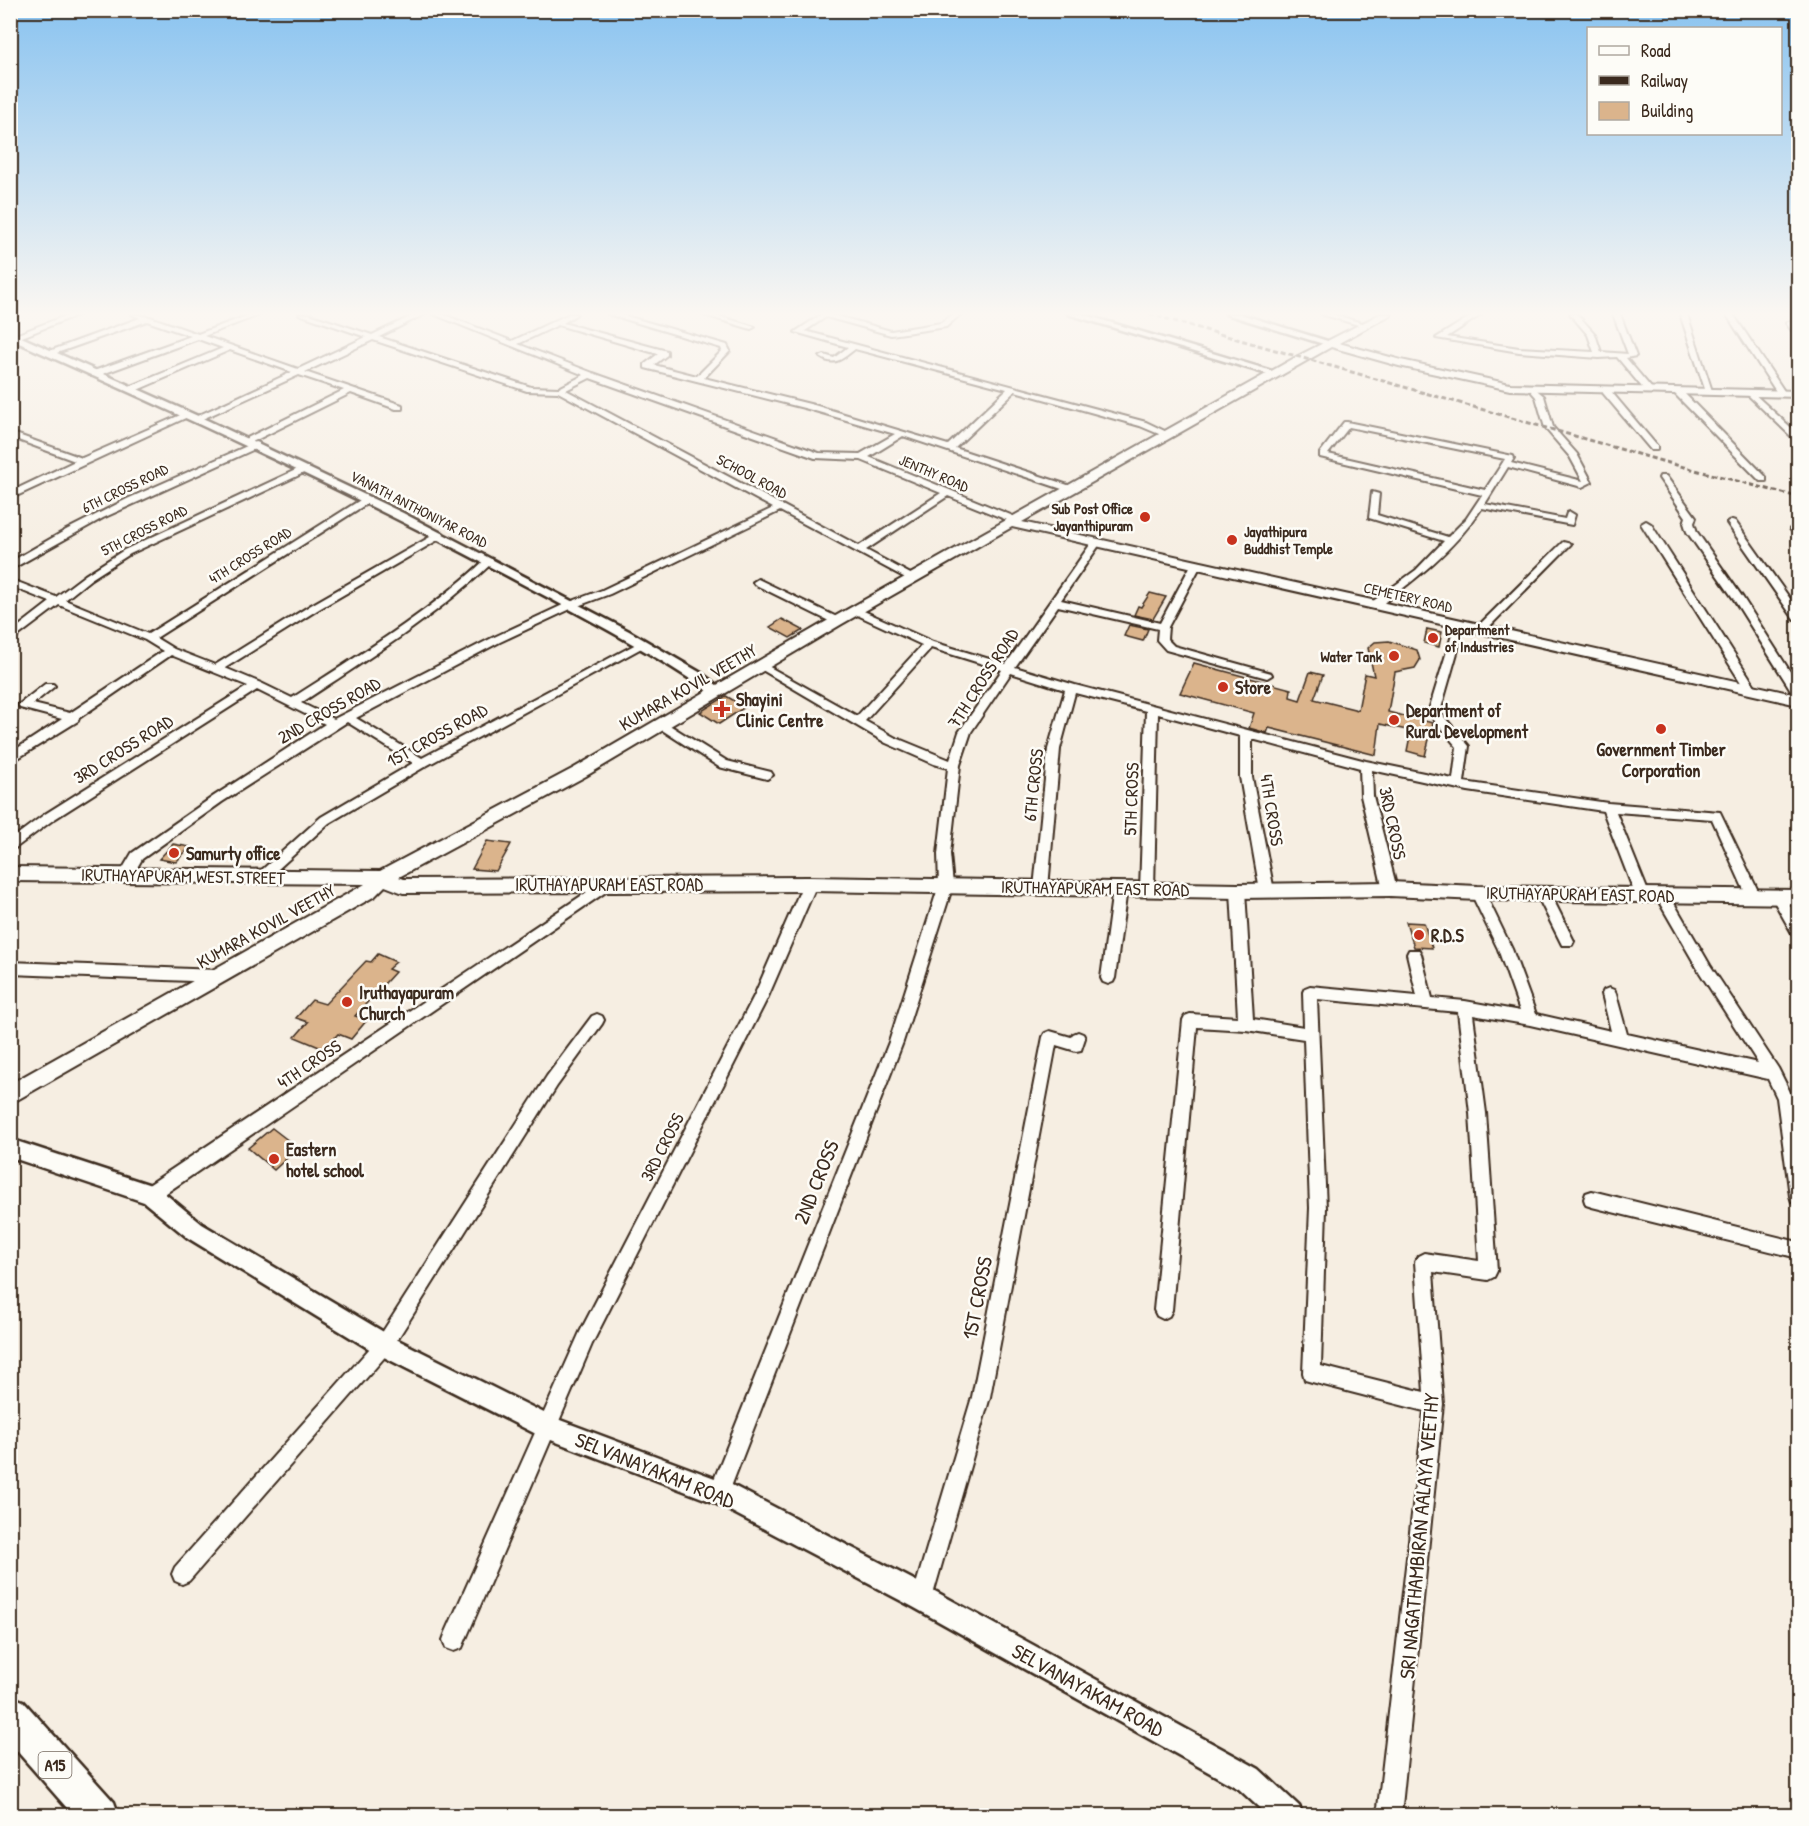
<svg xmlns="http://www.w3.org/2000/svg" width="1809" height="1826" viewBox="0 0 1809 1826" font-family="'Patrick Hand',sans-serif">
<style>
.building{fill:#dbb48c;stroke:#3b2a1e;stroke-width:1.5}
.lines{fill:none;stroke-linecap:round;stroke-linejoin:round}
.minor-casing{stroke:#3b2a1e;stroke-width:4}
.tertiary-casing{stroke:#3b2a1e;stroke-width:5}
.secondary-casing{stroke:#3b2a1e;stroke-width:4}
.trunk-casing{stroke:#3b2a1e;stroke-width:5}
.minor{fill:#fdfcf7;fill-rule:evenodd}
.tertiary{fill:#fdfcf7;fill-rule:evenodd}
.secondary{fill:#fdfcf7;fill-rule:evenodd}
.trunk{fill:#fdfcf7;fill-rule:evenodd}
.rail{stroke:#3b2a1e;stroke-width:3;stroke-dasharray:5 3;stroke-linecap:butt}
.poi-dot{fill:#c8321e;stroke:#fdfcf7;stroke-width:2}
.labels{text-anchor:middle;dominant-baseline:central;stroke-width:5;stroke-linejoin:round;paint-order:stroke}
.far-street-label{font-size:15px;fill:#3b2a1e;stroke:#fdfcf7}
.far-poi-label{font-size:15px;font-weight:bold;fill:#3b2a1e;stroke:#fdfcf7;text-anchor:end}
.shield{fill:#fdfcf7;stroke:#75695f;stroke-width:1.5}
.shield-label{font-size:16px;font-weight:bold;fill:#3b2a1e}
.street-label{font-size:18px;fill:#3b2a1e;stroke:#fdfcf7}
.poi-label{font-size:18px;font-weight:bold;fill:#3b2a1e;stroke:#fdfcf7;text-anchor:start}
.near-street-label{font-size:21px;fill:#3b2a1e;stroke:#fdfcf7}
</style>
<rect width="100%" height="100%" fill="#f6eee2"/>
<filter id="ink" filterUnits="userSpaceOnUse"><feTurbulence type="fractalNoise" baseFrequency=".0167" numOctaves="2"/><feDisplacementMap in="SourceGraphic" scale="12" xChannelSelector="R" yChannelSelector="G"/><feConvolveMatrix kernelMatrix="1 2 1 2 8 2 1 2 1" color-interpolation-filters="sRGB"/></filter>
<g filter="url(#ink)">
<path class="building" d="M1150 593 1166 597 1153 619 1134 615 1138 606 1141 607Z
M782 619 803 630 790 638 770 627Z
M1129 625 1148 629 1143 641 1124 636Z
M1427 629 1442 632 1439 647 1424 643Z
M1389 641 1417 650 1420 660 1415 668 1395 672 1388 712 1433 723 1425 756 1407 751 1411 731 1380 724 1376 755 1269 728 1267 733 1249 728 1254 713 1180 693 1194 663 1291 689 1290 697 1300 700 1310 672 1323 675 1314 699 1358 710 1365 674 1374 676 1368 648 1375 642Z
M726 696 745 707 719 724 700 712Z
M487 841 511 844 496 871 472 869Z
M173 844 190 847 176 862 159 859Z
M1406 922 1424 923 1432 948 1414 947Z
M378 954 396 962 388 969 395 972 355 1016 367 1020 351 1039 338 1034 324 1049 295 1037 308 1022 296 1018 312 1000 325 1004 366 961 371 962Z
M272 1128 298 1148 274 1170 248 1148Z"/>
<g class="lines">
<defs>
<path id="minor" d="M70 314H80L17 339 10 337Z
M131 314 150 317 198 334 252 314H262L204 336 298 369 366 337 299 314H309L372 335 416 314H425L379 337 531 387 559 388 584 375 433 314H442L512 341 569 314H577L563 323 667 351V355L654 365 697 376 722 351 721 348 608 314H619L727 345 730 351 704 378 814 405 948 445 1007 389 855 349C842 359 835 367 820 357L824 355 834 358 848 347 795 332 822 314H830L891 331 941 323 953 314H961L946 327 891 335 826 317 805 331 1146 422 1173 435 1166 437 1140 426 1015 391 955 448 1074 487V491L1071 492 903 436 869 457 1018 518V522H1012L948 496 866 550 916 577V581L913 582 780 511 610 594 575 607 500 642 356 718 422 758 638 643H646L647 645 426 766 329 823 267 879 262 881 255 876 321 817 413 763 347 722 222 802 142 859 131 878 126 880 119 875 132 853 214 796 325 724 257 690 53 820 10 852V840L45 814 248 686 171 655 79 718 78 721 10 763V753L62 719 20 708 18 705 45 684H53L55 686 33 704 70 713 163 651 145 640 59 605 10 642V633L50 602 10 586V579L56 597 85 575 124 550 302 467H308V471L130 554 91 579 65 600 148 634 365 497H371V501L156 638 174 649 215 665 311 605 437 533H443V537L319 609 225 668 261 683 292 698C359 655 427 614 486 559H492V563C434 618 368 659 301 703L334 719 492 638 567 603 602 590 773 508 558 392 527 391 373 340 305 372 402 405V409H396L351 393 248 444 245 443V439L344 390 299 375 198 421 194 419 195 417 292 372 230 350 135 391H129V387L223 348 198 339 97 376H91V372L191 336 147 321 51 355 44 353 140 318ZM558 325 658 354 645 364V368L808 409 895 434 860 454 819 453 593 373 518 344ZM590 378 815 458 861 460 941 493 859 546 566 390Z
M701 314H712L755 327 751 329Z
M1321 314H1332L1369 325 1365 327Z
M1474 314H1482L1447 337 1519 348 1594 352 1588 335 1570 314H1577L1595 334 1601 352 1628 354 1613 314H1620L1636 356 1626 358 1653 390 1646 392 1617 357 1599 358 1519 352 1436 338Z
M1680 314H1687L1713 394 1706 392Z
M1726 314H1733L1786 394 1785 396H1779Z
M1790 321H1798V325H1795L1798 329V335H1795L1786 323Z
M1533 387 1544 396 1553 427 1577 454 1592 482 1582 487 1508 467 1485 504 1565 519 1567 513 1570 512 1575 515 1572 525 1482 508C1455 549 1415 580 1377 608H1369V604L1416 570 1444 541 1369 518 1372 492 1379 494 1377 515 1448 537 1466 519 1482 495 1320 457V453L1344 422H1347L1513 456 1514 458 1511 463 1583 481 1570 457 1545 428 1536 397 1529 389ZM1349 427 1505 459 1485 490 1328 454Z
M1603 389H1609L1657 446V450H1651L1603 393Z
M1674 389H1680L1766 477V481H1760L1674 393Z
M1751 391 1798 434V440H1795L1748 395 1747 393Z
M185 413 192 415 10 499V492L75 461 10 437V432L82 458Z
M256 442 259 443V447L103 518 10 570V562L66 530 127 499Z
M1660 476H1666L1696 517 1694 523 1697 532 1743 598 1798 684V695H1794L1733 598 1687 532 1684 523 1686 517 1659 478Z
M1732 520 1735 521 1798 610V620L1794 619 1727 523Z
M1646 521 1651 524 1757 689 1755 691 1751 693 1745 689 1641 524Z
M1795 526 1798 527V536L1795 535 1790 529Z
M1095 541 1100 544 1061 600 1160 623 1191 565 1199 563 1201 565 1168 627 1167 639 1174 646 1271 673 1272 675 1267 678 1166 650 1157 640 1158 629 1058 606 1015 667 1075 685 1366 761 1453 779 1457 747 1428 713 1455 625 1456 623H1464L1465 625 1440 712 1469 746 1464 782 1608 803 1720 812 1760 895 1758 899H1748L1712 819 1616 812 1649 894 1642 899 1635 894 1603 811 1468 791 1372 770 1373 796 1397 889 1390 894 1383 889 1361 796 1360 768 1252 739V777L1274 891 1267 896 1260 891 1240 777V736L1158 714 1154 890 1147 895 1140 890 1146 711 1075 693 1060 749 1048 888 1041 893 1034 888 1048 749 1065 690 1011 673 971 732 960 765 950 854 953 885 903 1042 729 1492 726 1499 719 1502 712 1499 709 1492 889 1042 939 885 938 854 948 768 934 764 886 743 757 667 758 665H766L857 716 922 645 853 613V609L857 608 933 642 1006 664 1092 542ZM931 648 1002 670 959 732 950 760 894 737 865 721Z
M1563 542 1571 544 1484 632H1476V628Z
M758 579 841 619 842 621 841 623H833L754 584 753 582Z
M663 721 727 761 771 772 773 775 767 779 719 767 659 728V722Z
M608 878 615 883 613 887 156 1200 150 1202 144 1200 142 1194 144 1188Z
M810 879 817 884 768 997 592 1344 462 1648 454 1651 446 1648 443 1640 446 1632 580 1332 754 996 803 884Z
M1120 884 1127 889 1115 978 1113 982 1108 984 1103 982 1101 978 1113 889Z
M1238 886 1245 891 1253 1019 1304 1027 1303 992 1305 988 1310 986 1417 996 1407 954 1409 950H1419L1421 954 1432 998 1465 1001 1520 1011 1498 949 1471 893 1478 888 1483 889 1512 949 1536 1014 1611 1031 1602 994 1604 990 1609 988 1614 990 1616 994 1627 1034 1758 1063 1700 973 1655 895 1657 891H1667L1710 965 1778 1068 1793 1098 1798 1140V1204L1792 1202 1790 1196 1777 1098 1768 1079 1530 1025 1473 1015 1486 1113 1497 1271 1494 1277 1488 1280 1433 1272 1443 1404 1401 1816H1377L1424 1411 1312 1382 1305 1380 1303 1373 1310 1208 1304 1039 1246 1030 1197 1027 1172 1310 1169 1316 1163 1319 1157 1316 1154 1310 1183 1020 1185 1016 1190 1014 1238 1017 1231 891ZM1317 999 1458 1012 1470 1113 1479 1261 1424 1253 1418 1256 1415 1262 1424 1392 1321 1366 1326 1208Z
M1543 888 1550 893 1574 941 1572 945H1562L1536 893Z
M1778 891 1783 892 1798 920V936L1793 935 1771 896Z
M10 962 217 970 222 972 224 976 222 980 217 982 10 974Z
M597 1014 602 1016 604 1020 602 1024 557 1086 390 1351 189 1581 182 1584 175 1581 172 1574 175 1567 378 1339 547 1076 592 1016Z
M1050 1031 1071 1037 1073 1034 1078 1032 1083 1034 1085 1038 1081 1050 1076 1051 1056 1045 990 1397 932 1598 929 1605 922 1608 915 1605 912 1598 972 1397 1043 1037 1045 1033Z
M1592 1191 1798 1242V1258L1592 1207 1586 1205 1584 1199 1586 1193Z"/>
<path id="tertiary" d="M1068 314H1082L1282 374 1274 376Z
M1226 314H1240L1337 344 1330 346Z
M10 332 209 421 403 513 629 631 701 673 726 692 719 696 714 695C646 648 571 610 498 571 339 487 175 412 10 339Z
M10 1139 157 1187 202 1224 392 1337 552 1417 728 1483 931 1589 1259 1769 1299 1806 1303 1816H1268L1239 1789 913 1607 713 1502 538 1435 376 1353 188 1238 144 1202 10 1157Z"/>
<path id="secondary" d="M1380 314H1392L1339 343 1401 360 1510 384 1798 391V397L1510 390 1399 366 1331 347 1022 522 1798 695V705L1012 527 842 624 586 776 399 877 404 879 810 877 1238 884 1390 882 1478 886 1798 890V904L1478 900 1390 896 1238 898 810 891 403 893 385 886 375 896 10 1104V1084L365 884 10 881V867L380 871 574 768 832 618 1298 356Z"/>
<path id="trunk" d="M10 1696 23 1701 114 1802 119 1816H74L10 1743Z"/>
</defs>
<use href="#minor" class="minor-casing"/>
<use href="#tertiary" class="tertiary-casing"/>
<use href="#secondary" class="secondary-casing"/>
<use href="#trunk" class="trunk-casing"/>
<use href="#minor" class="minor"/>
<use href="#tertiary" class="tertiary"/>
<use href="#secondary" class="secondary"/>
<use href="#trunk" class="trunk"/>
<path class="rail" d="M1150 314 1665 462 1798 497"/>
</g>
</g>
<linearGradient id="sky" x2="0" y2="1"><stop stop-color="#89c3f0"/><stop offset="0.55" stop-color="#fbf7f2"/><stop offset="1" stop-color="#fbf7f2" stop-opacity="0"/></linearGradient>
<rect width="1809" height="570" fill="url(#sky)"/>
<g class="poi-dot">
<circle cx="1145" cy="517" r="6"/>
<circle cx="1232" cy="540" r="6"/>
<circle cx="1433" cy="638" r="6"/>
<circle cx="1394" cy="656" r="6"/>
<circle cx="1223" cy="687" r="6"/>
<path d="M719 700h6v6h6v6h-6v6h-6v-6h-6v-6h6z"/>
<circle cx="1394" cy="720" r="6"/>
<circle cx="1661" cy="729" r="6"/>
<circle cx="174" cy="853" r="6"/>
<circle cx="1419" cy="935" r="6"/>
<circle cx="347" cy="1002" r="6"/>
<circle cx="274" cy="1159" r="6"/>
</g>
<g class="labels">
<g class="far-street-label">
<text transform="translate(934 473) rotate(23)">JENTHY ROAD</text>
<text transform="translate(752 476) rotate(28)">SCHOOL ROAD</text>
<text transform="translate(125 488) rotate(-26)">6TH CROSS ROAD</text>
<text transform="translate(419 509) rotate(27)">VANATH ANTHONIYAR ROAD</text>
<text transform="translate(144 530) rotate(-27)">5TH CROSS ROAD</text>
<text transform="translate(250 555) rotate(-32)">4TH CROSS ROAD</text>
<text transform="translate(1408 597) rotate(13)">CEMETERY ROAD</text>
</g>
<g class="far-poi-label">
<text x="1133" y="508">Sub Post Office<tspan x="1133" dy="17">Jayanthipuram</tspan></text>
<text x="1244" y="531" text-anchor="start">Jayathipura<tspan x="1244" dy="17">Buddhist Temple</tspan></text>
<text x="1445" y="629" text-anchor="start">Department<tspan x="1445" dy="17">of Industries</tspan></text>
<text x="1382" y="656">Water Tank</text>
</g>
<rect class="shield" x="38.5" y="1752" width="33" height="26" rx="4.5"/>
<g class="shield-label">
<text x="55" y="1765">A15</text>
</g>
<g class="street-label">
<text transform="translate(983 678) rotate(-57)">7TH CROSS ROAD</text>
<text transform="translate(688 687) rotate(-30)">KUMARA KOVIL VEETHY</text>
<text transform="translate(329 710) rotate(-30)">2ND CROSS ROAD</text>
<text transform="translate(437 735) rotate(-29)">1ST CROSS ROAD</text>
<text transform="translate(123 749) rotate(-32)">3RD CROSS ROAD</text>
<text transform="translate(1033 785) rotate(-84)">6TH CROSS</text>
<text transform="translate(1131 799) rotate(-88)">5TH CROSS</text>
<text transform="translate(1272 810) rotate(81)">4TH CROSS</text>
<text transform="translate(1393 823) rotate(78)">3RD CROSS</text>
<text transform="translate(183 876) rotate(1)">IRUTHAYAPURAM WEST STREET</text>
<text x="609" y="884">IRUTHAYAPURAM EAST ROAD</text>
<text transform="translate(1095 888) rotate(1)">IRUTHAYAPURAM EAST ROAD</text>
<text transform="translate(1580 894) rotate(1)">IRUTHAYAPURAM EAST ROAD</text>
<text transform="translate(266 926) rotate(-29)">KUMARA KOVIL VEETHY</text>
<text transform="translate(309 1064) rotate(-34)">4TH CROSS</text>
<text transform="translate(662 1147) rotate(-63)">3RD CROSS</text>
</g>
<g class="poi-label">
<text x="1235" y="687">Store</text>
<text x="736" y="699">Shayini<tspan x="736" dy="21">Clinic Centre</tspan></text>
<text x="1406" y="710">Department of<tspan x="1406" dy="21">Rural Development</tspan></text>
<text x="1661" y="749" text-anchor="middle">Government Timber<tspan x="1661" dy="21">Corporation</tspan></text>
<text x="186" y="853">Samurty office</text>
<text x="1431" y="935">R.D.S</text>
<text x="359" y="992">Iruthayapuram<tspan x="359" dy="21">Church</tspan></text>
<text x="286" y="1149">Eastern<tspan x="286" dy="21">hotel school</tspan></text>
</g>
<g class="near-street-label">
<text transform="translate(816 1182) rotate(-68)">2ND CROSS</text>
<text transform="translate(977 1298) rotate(-79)">1ST CROSS</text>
<text transform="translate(655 1470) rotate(22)">SELVANAYAKAM ROAD</text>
<text transform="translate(1419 1536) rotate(-85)">SRI NAGATHAMBIRAN AALAYA VEETHY</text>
<text transform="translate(1088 1690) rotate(29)">SELVANAYAKAM ROAD</text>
</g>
</g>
<rect width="1809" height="1826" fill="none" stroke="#fdfcf7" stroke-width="36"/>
<rect x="18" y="18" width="1773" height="1790" fill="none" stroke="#3b2a1e" stroke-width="2" filter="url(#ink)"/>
<rect x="1587" y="27" width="195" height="108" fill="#fdfcf7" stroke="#afa8a0" stroke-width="1.5"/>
<rect x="1599" y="46" width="30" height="9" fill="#fdfcf7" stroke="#afa8a0" stroke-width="1.5"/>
<text x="1641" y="57" font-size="18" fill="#3b2a1e">Road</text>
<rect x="1599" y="76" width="30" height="9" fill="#3b2a1e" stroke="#afa8a0" stroke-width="1.5"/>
<text x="1641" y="87" font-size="18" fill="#3b2a1e">Railway</text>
<rect x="1599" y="102" width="30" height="18" fill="#dbb48c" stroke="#afa8a0" stroke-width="1.5"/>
<text x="1641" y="117" font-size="18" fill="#3b2a1e">Building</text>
</svg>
